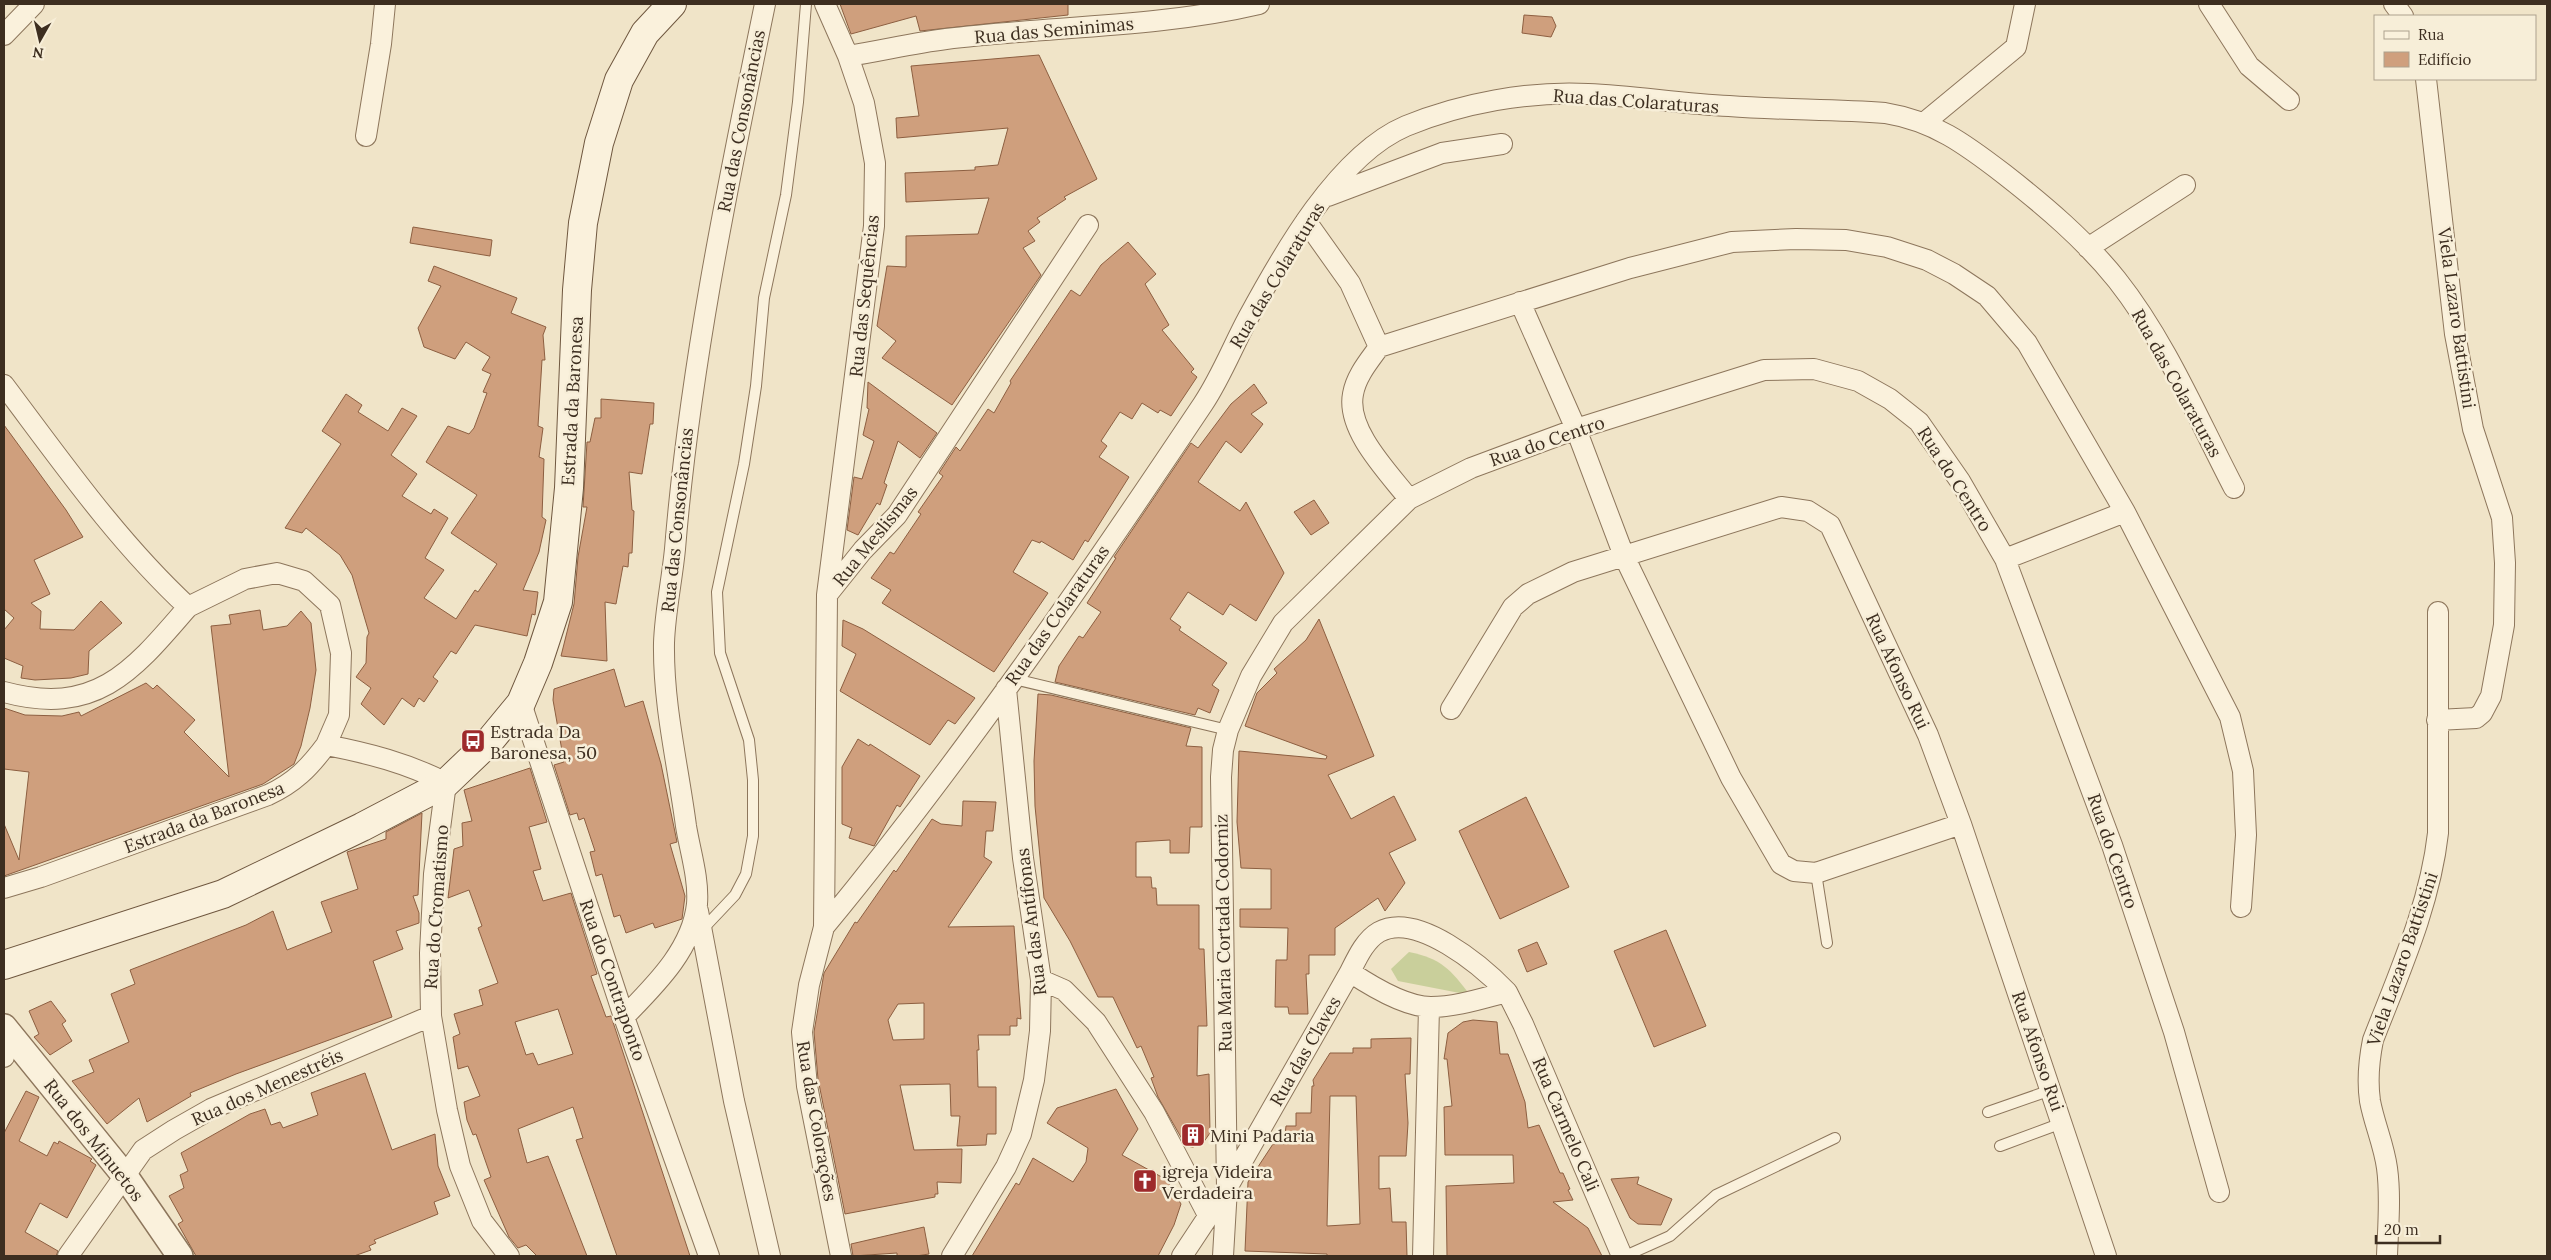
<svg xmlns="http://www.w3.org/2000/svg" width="2551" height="1260" viewBox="0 0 2551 1260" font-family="Lora,serif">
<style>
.green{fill:#c9cf9b}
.building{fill:#cf9f7d;stroke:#8d5f41;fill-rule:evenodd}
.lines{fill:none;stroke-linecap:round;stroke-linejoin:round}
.service-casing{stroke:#8d765c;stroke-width:12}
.minor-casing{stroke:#8d765c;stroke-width:22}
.tertiary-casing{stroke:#8d765c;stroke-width:28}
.secondary-casing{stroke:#6f573f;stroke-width:30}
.service{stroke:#faf1dc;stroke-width:10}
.minor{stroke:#faf1dc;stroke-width:20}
.tertiary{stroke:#faf1dc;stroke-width:25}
.secondary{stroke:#faf1dc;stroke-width:28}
.labels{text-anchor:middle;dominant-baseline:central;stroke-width:5;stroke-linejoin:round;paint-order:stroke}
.street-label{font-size:18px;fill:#3d2e20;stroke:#f7eed8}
.poi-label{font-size:18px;fill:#3d2e20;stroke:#f7eed8;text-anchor:start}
</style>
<rect width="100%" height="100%" fill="#f0e4c8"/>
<path class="green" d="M1409 952C1442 959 1450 969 1470 995L1398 981 1391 969Z"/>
<path class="building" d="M840 4H1068V15L920 31 916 16 851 34Z
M1524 15 1552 17 1556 26 1551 37 1522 33Z
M1039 55 1097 179 1064 197 1066 199 1037 218 1040 222 1028 231 1035 241 1023 248 1041 275 952 405 882 358 896 341 877 326 887 266 906 267V236L978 234 989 198 906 202 905 173 975 170V167L998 165 1008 128 897 138 896 118 919 116 911 66Z
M413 227 492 240 490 256 410 243Z
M1128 242 1156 274 1145 284 1169 325 1162 330 1194 369 1191 372 1197 377 1171 416 1160 410 1158 413 1142 403 1132 419 1120 412 1101 441 1107 446 1099 457 1129 477 1088 542 1085 540 1073 560 1041 541 1040 543 1032 540 1013 572 1048 593 994 672 882 603 891 590 871 578 890 552 894 554 921 514 918 512 943 476 939 473 956 447 960 451 988 409 994 413 1011 383 1010 381 1071 290 1080 296 1101 265Z
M434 266 517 298 511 313 546 327 543 335 545 360H542L538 426 543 428 539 457 544 459 542 517 546 520 539 552 523 590 538 592 535 615 532 614 527 636 475 625 456 654 451 651 433 677 438 681 424 702 419 698 414 707 402 698 384 725 361 704 371 688 356 677 366 663 367 637 369 633 352 575 340 555 306 528 302 533 285 528 341 444 322 431 346 394 362 405 358 412 388 431 402 408 417 416 391 455 417 474 402 496 431 514 434 509 448 518 425 558 444 570 424 598 456 619 475 590 478 592 497 564 451 533 477 495 426 462 448 426 469 434 474 428 487 393 483 392 491 374 482 370 490 357 466 342 455 359 424 347 418 328 441 286 428 281Z
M868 382 937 433 920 458 898 441 884 483 887 485 880 505 877 503 858 535 847 530 854 477 862 479 874 441 863 435 869 409 867 408Z
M1254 384 1267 403 1251 414 1263 424 1241 453 1226 441 1198 482 1240 511 1246 502 1284 573 1256 621 1230 604 1223 615 1188 592 1170 619 1181 627 1179 630 1227 663 1212 685 1219 690 1210 713 1198 708 1195 715 1055 682 1059 666 1079 636 1083 638 1101 612 1087 603 1116 558 1114 557 1191 443 1198 448 1231 404Z
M601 399 654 403 653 424H650L642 474 629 472 632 510 634 511 632 553H629L628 567 623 566 616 604 605 602 607 661 561 656 574 604 578 557 587 507H583L587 442H590L595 418H601Z
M4 425 66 510 83 537 34 560 50 594 31 603 41 611 40 629 74 630 101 601 122 623 89 651 88 674 71 678 35 680 21 678 23 666 4 658V630L14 618 4 609Z
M1314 500 1329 523 1311 535 1294 512Z
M260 610 263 630 287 626 301 611 311 623 316 670 310 708 301 746 294 764 263 784 4 876V824L19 860 29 772 4 769V708L25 715 62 716 79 712 81 716 146 683 153 689 157 685 195 720 184 732 229 777 211 626 231 624 229 615Z
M1319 619 1374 756 1328 775 1351 819 1394 796 1416 840 1389 853 1405 883 1385 911 1378 898 1335 928V955H1309V974H1306L1308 1014H1289L1288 1007H1275L1276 960H1287L1288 928 1240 927V909H1271V869L1241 868 1237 822 1239 751 1326 759 1327 756 1245 726 1257 693 1277 673 1274 669 1306 640Z
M843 620 863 629 975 698 955 724 948 720 930 745 840 691 856 654 842 646Z
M614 669 625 707 643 701 661 764 677 842 670 844 685 896 682 919 655 928 653 923 626 933 620 915 614 917 602 874 596 876 590 852 595 851 584 818 579 820 577 813 570 815 554 765 564 762 553 700 554 689Z
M1038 694 1051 695 1191 728 1186 746 1202 747V827H1190L1189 853H1170V840L1136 842V877H1151L1152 888H1156L1157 905H1199V949H1204L1207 1026H1198L1197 1076 1209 1074 1210 1133 1203 1143 1193 1147 1186 1146 1158 1097 1151 1078 1154 1077 1141 1046 1137 1048 1113 997H1098L1070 941 1044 898 1035 806 1034 761Z
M858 739 869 746 870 744 920 776 900 807 897 805 874 846 849 838 852 828 842 824V767Z
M530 768 547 822 529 827 541 869 533 871 543 901 571 893 597 974 591 976 606 1017 611 1016 690 1256H617L576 1140 583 1138 573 1107 518 1129 527 1163 548 1156 587 1256H537L526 1245 518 1248 509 1237 484 1180 491 1177 476 1134 473 1135 467 1120 464 1102 480 1096 468 1066 458 1069 453 1037 460 1034 454 1014 483 1005 479 990 498 983 478 928 482 926 469 890 448 898 454 849 463 846 462 823 472 821 464 790ZM558 1009 573 1054 538 1065 533 1053 526 1055 515 1022Z
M1526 797 1569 887 1500 919 1459 831Z
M963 801 996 802 993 831H986L984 857 992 862 948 927 1014 926 1021 1019 1017 1018V1026H1010V1035H978L979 1050H977L978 1087H996V1134H987L986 1145 957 1146 960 1116H951L950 1084 900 1085 914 1150 962 1149 961 1183 937 1182 938 1194H935V1197L845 1214 818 1079 814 1032 824 973 855 922 857 923 894 870 896 872 932 819 941 824 962 826ZM924 1003V1039L893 1040 888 1020 898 1004Z
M422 813 418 895 413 896 419 913V923L396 931 403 949 373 961 392 1017 236 1074 190 1093 191 1096 147 1122 139 1098 107 1124 72 1081 94 1072 89 1060 129 1042 111 994 135 984 130 970 246 925 273 911 287 950 332 932 321 902 358 889 347 852 386 839V832Z
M1666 930 1706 1026 1654 1047 1614 951Z
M1537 942 1547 964 1527 972 1518 950Z
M51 1001 66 1021 62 1024 72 1041 50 1055 34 1037 39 1034 29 1011Z
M1473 1020 1497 1022 1500 1054H1508L1525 1102 1528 1128 1539 1125 1560 1173H1563L1570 1189 1568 1190 1573 1200 1553 1202 1588 1228 1602 1256H1447L1446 1186 1514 1183 1513 1155H1445L1444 1107 1452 1106 1447 1059H1444L1448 1033 1463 1022Z
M1411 1038 1410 1074H1405L1408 1123 1406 1156H1379V1189L1390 1188 1392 1222H1406L1407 1256H1327V1254L1245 1251 1248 1182 1273 1144H1284L1286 1126H1296V1113H1311L1312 1086H1314L1313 1080 1330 1053H1353V1048H1371V1039ZM1330 1096H1356L1360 1224 1327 1226Z
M365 1073 392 1150 435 1134 438 1166 450 1196 434 1202 438 1214 374 1240 376 1243 369 1246 371 1250 354 1256H196L178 1224 183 1221 169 1196 184 1188 180 1175 188 1171 181 1153 250 1114 265 1109 271 1125 280 1122 283 1128 318 1115 311 1093Z
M1116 1089 1138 1129 1122 1155 1167 1180 1181 1204 1174 1225 1158 1256H972L1016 1183 1019 1185 1033 1158 1073 1182 1086 1162 1088 1148 1047 1123 1057 1108Z
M26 1091 39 1097 19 1141 47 1156 54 1142 58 1144 59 1141 92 1159 90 1161 96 1165 67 1218 40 1203 25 1232 58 1251 56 1256H4V1133Z
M1639 1177 1637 1184 1672 1199 1661 1225 1638 1224 1630 1218 1611 1179Z
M924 1227 929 1254 916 1256H897V1253L853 1256 851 1244Z"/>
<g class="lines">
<defs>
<path id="service" d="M1014 679 1228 730
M1816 873 1827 943
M701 931 735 895 746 874 753 836V780L749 740 720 653 717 592 744 464 756 386 764 298 786 195 798 102 806 4
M1988 1112 2051 1090
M2000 1146 2062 1123
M1625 1256 1670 1236 1716 1195 1835 1138"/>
<path id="minor" d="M825 4 848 56 864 103 875 163 874 226 827 595 824 927 809 985 802 1032 807 1086 841 1256
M2209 4 2249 66 2289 100
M2394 4 2403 16
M4 35 34 4
M848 56C881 51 913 43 946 39 1050 26 1157 28 1259 4
M2426 79 2455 334 2473 429 2502 518 2505 563 2504 625 2491 696 2482 713 2476 718 2437 720
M1924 123 2016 47 2025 4
M366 136 381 44 385 4
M1328 196 1442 153 1502 144
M1306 221 1350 283 1379 347
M2088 248 2185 185
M1520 302 1576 429 1624 556 1731 778 1781 864 1794 871 1816 873 1961 824
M4 385C62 462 117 541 188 607L245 579 277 573 304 581 330 605 341 653 339 715 326 745
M1409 499C1388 472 1346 430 1353 394 1356 376 1369 361 1379 347L1630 268 1732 242 1796 239 1846 240 1887 247 1927 260 1954 274 1987 296 2027 343 2125 512 2230 717 2243 771 2246 835 2241 907
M2005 559 2125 512
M827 595 863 550 897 515 1088 225
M4 692C96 717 133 671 188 607
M521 703 624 1017 709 1256
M1451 709 1513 607 1528 594 1573 572 1781 507 1808 511 1830 525 1928 735 1961 824 2106 1256
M4 888 41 877 268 795C294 783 309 768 326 745 368 753 407 763 446 783L434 874 430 953 431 1016 447 1110 460 1166 482 1221 509 1256
M698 911 734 1101 770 1256
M824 927C961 761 1084 582 1203 404 1221 377 1233 346 1248 318 1282 255 1338 155 1406 126 1462 103 1528 91 1588 94 1635 96 1682 104 1729 106 1781 110 1833 109 1885 113 1934 121 1965 144 2004 174 2045 206 2085 240 2117 280 2166 342 2198 419 2234 488
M1350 972C1357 958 1365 940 1379 932 1417 911 1482 966 1507 992
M1041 980 1064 990 1096 1022 1154 1112 1208 1215
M624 1017C654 986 692 950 697 904 699 878 690 851 686 826 678 765 663 705 664 643 665 612 672 580 675 549 690 365 728 184 765 4
M4 1057 7 1032
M68 1256 143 1150 174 1130 211 1109 431 1016
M952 1256 1006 1167 1021 1134 1034 1080 1040 1031 1041 980 1023 858 1006 689
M1182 1256 1227 1188 1350 972C1371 986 1406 1007 1431 1007 1457 1007 1483 998 1507 992L1523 1024 1622 1256
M1223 1256 1227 1188 1221 777 1223 750 1228 730 1251 676 1283 623 1409 499 1471 468 1576 429 1764 370 1814 369 1858 381 1890 399 1919 422 1960 481 2005 559 2112 845 2174 1032 2219 1192
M1423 1256 1429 1007
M2387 1256C2388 1227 2391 1197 2387 1168 2384 1145 2374 1123 2370 1101 2367 1080 2369 1060 2373 1040 2399 973 2430 905 2438 833V612"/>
<path id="tertiary" d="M4 1027 125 1176 180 1256"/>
<path id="secondary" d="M4 965 223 894 362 827 446 783 488 743 521 703 538 663 558 602 569 488 577 290 583 223 599 143 619 80 645 33 672 4"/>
</defs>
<use href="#service" class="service-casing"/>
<use href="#minor" class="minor-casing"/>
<use href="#tertiary" class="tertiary-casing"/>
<use href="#secondary" class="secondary-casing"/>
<use href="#service" class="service"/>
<use href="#minor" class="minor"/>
<use href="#tertiary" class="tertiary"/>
<use href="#secondary" class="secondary"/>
</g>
<defs>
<symbol id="bus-square" viewBox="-11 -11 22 22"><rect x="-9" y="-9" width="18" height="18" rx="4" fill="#9e2a2b" stroke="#f7eed8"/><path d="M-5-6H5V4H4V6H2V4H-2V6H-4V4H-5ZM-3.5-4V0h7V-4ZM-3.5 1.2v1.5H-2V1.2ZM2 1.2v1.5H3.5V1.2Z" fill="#fff"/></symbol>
<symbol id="building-square" viewBox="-11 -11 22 22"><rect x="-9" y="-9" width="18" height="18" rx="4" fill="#9e2a2b" stroke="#f7eed8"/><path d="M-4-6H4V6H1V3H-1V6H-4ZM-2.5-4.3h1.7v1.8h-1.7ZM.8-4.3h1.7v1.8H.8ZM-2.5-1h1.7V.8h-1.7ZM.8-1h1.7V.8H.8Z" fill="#fff"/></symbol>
<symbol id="church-square" viewBox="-11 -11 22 22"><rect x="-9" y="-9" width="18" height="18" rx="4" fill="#9e2a2b" stroke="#f7eed8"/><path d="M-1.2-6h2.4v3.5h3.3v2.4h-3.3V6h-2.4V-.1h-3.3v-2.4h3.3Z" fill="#fff"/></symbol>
</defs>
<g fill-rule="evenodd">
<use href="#bus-square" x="459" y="727" width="28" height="28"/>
<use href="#building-square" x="1179" y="1121" width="28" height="28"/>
<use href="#church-square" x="1131" y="1167" width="28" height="28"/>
</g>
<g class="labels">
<g class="street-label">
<text transform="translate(1054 30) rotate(-5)">Rua das Seminimas</text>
<text transform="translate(1636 101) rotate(4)">Rua das Colaraturas</text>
<text transform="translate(741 121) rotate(-79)">Rua das Consonâncias</text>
<text transform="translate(1277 275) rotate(-59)">Rua das Colaraturas</text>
<text transform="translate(864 296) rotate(-84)">Rua das Sequências</text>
<text transform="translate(2457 318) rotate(82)">Viela Lazaro Battistini</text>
<text transform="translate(2177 383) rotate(61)">Rua das Colaraturas</text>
<text transform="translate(572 401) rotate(-87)">Estrada da Baronesa</text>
<text transform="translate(1547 441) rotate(-19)">Rua do Centro</text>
<text transform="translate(1955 479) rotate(57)">Rua do Centro</text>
<text transform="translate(677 520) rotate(-84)">Rua das Consonâncias</text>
<text transform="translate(875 536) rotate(-51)">Rua Meslismas</text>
<text transform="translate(1057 615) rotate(-55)">Rua das Colaraturas</text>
<text transform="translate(1898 671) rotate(65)">Rua Afonso Rui</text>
<text transform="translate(204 817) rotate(-21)">Estrada da Baronesa</text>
<text transform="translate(2113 851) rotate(71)">Rua do Centro</text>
<text transform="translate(436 907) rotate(-86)">Rua do Cromatismo</text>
<text transform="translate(1031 922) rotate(-97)">Rua das Antífonas</text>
<text transform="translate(1223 933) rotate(-91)">Rua Maria Cortada Codorniz</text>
<text transform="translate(2402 959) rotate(-71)">Viela Lazaro Battistini</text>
<text transform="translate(613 980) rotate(71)">Rua do Contraponto</text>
<text transform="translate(1305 1051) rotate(-60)">Rua das Claves</text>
<text transform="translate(2038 1051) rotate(71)">Rua Afonso Rui</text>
<text transform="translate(267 1087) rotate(-24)">Rua dos Menestréis</text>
<text transform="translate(817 1121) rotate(80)">Rua das Colorações</text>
<text transform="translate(1566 1124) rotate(67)">Rua Carmelo Cali</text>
<text transform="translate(94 1140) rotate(52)">Rua dos Minuetos</text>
</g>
<g class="poi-label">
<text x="490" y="731">Estrada Da<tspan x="490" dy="21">Baronesa, 50</tspan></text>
<text x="1210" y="1135">Mini Padaria</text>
<text x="1162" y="1171">igreja Videira<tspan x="1162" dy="21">Verdadeira</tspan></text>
</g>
</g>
<rect width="2551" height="1260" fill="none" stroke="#3d2e20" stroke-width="10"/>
<rect x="2374" y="15" width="162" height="65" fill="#f7eed8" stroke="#ada18e"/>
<rect x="2384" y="31" width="25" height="8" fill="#faf1dc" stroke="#ada18e"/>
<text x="2418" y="40" font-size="15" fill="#3d2e20">Rua</text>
<rect x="2384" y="52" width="25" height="15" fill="#cf9f7d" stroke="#ada18e"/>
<text x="2418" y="65" font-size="15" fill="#3d2e20">Edifício</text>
<g transform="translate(40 40) rotate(188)" stroke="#f7eed8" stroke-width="4" paint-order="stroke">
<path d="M0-4L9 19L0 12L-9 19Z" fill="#3d2e20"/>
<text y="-8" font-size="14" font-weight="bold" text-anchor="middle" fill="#3d2e20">N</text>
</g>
<path d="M2376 1235v8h64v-8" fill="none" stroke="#3d2e20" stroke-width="2.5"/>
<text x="2384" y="1235" font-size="15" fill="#3d2e20" stroke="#f7eed8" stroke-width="4" paint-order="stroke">20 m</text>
</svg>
